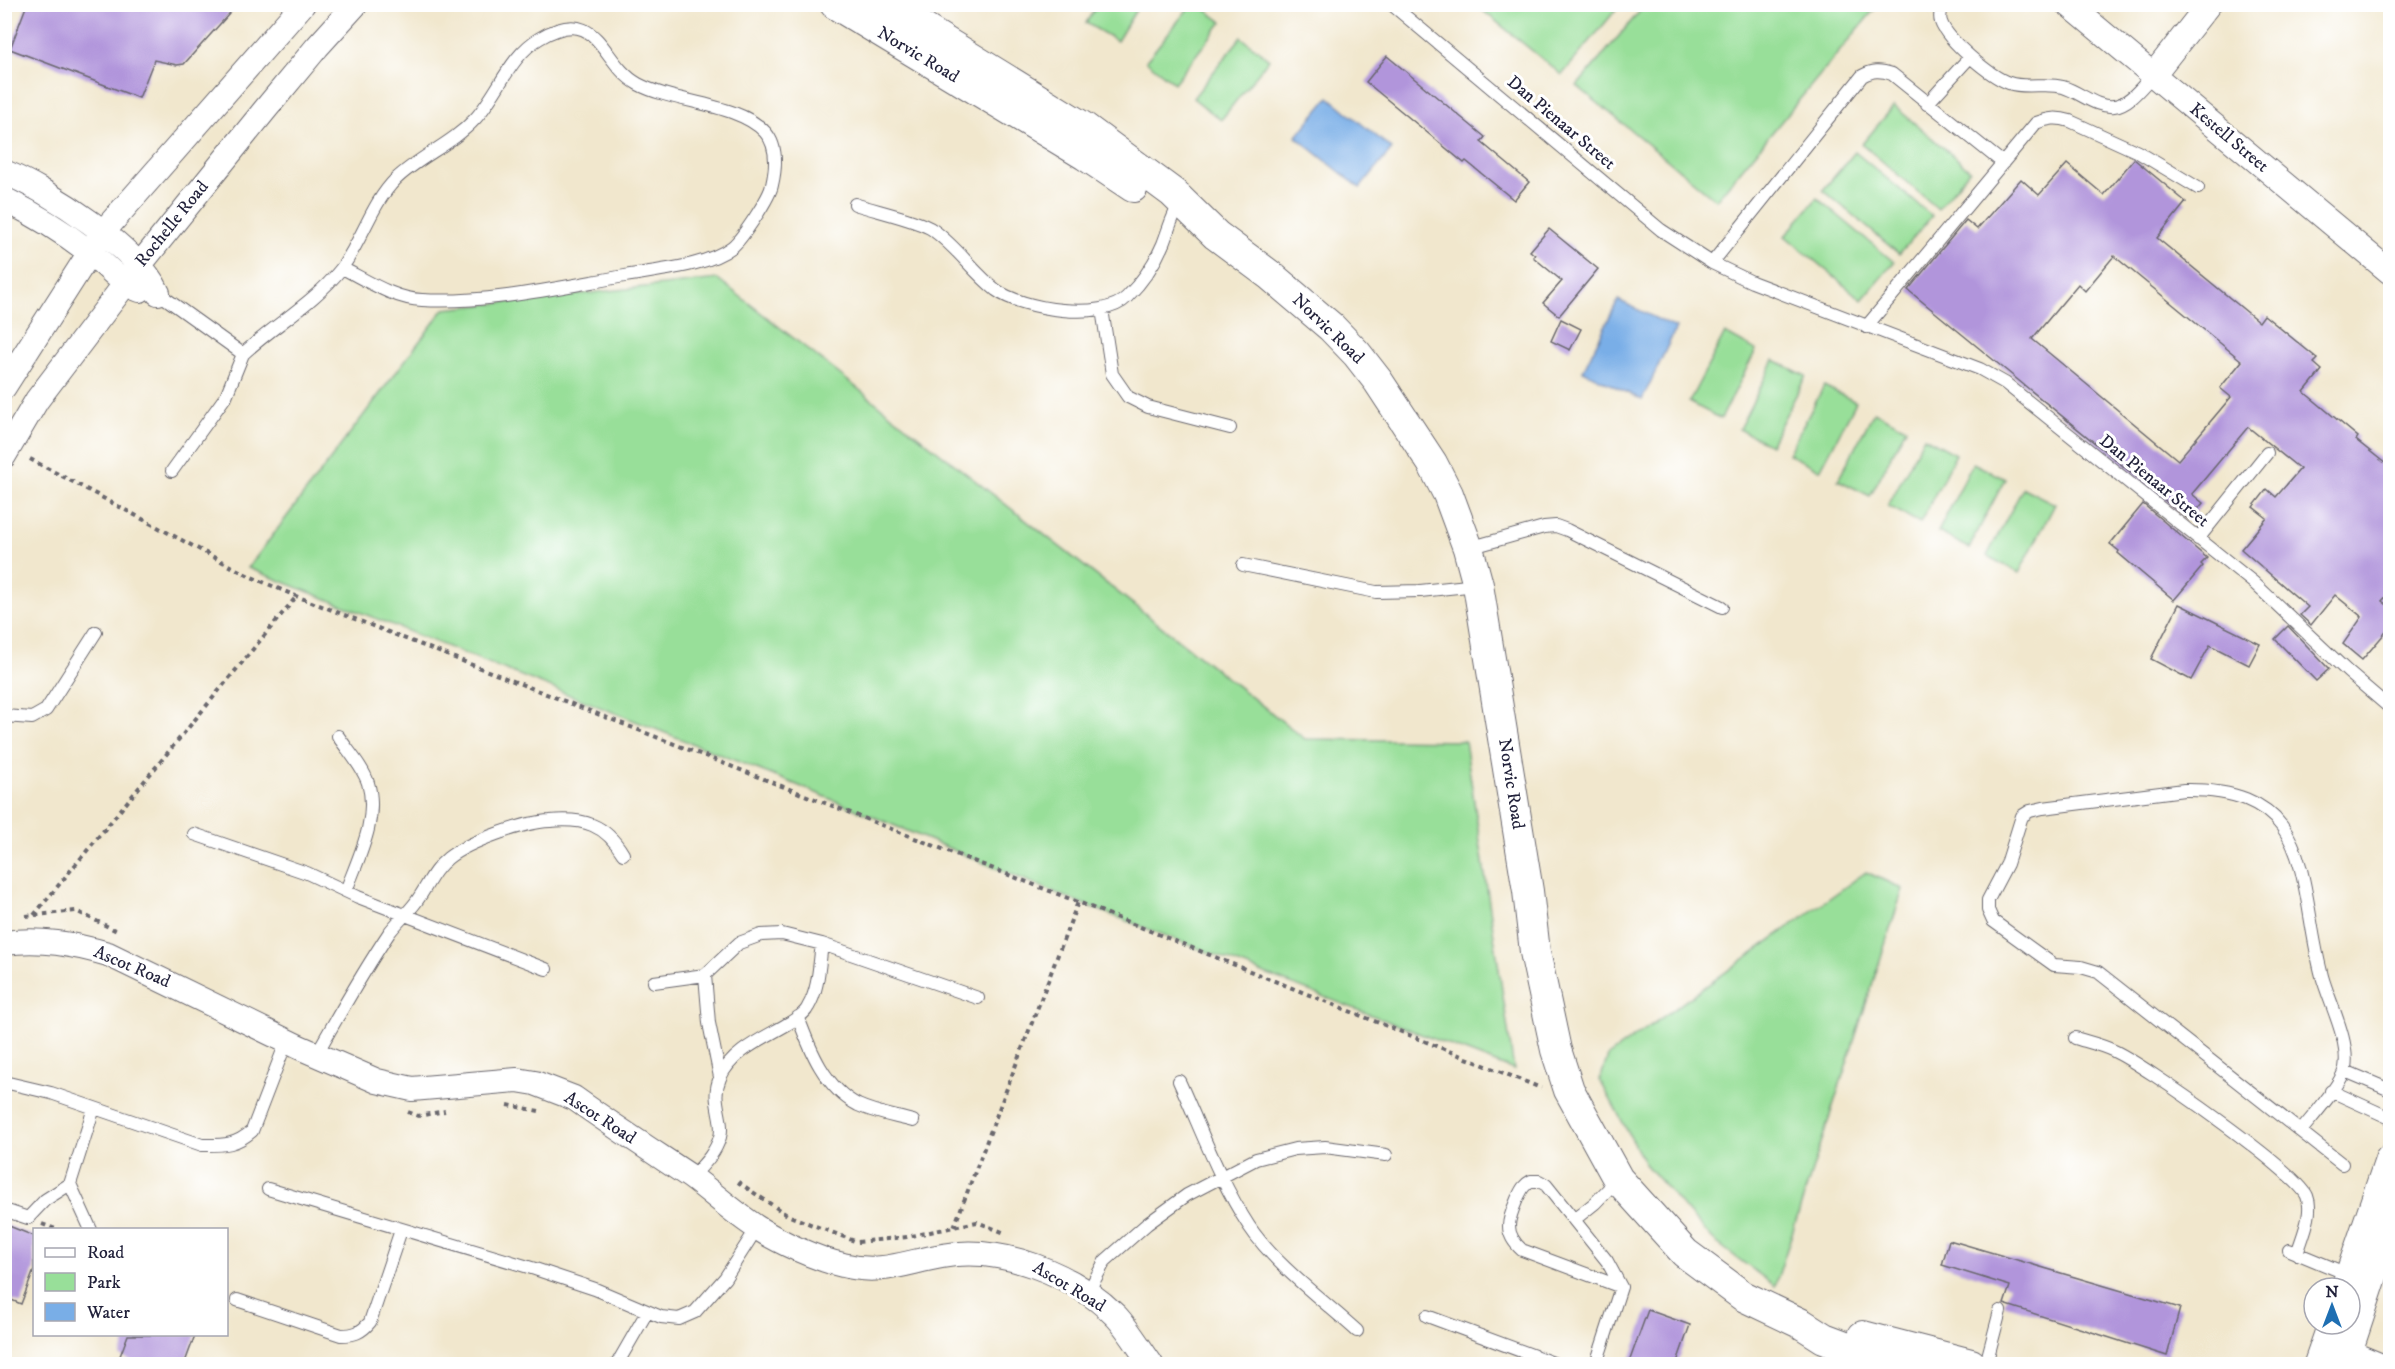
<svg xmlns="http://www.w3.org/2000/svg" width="2395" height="1369" viewBox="0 0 2395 1369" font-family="'IM FELL DW Pica',serif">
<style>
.green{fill:#98df99;stroke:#5d806a;stroke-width:1.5}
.water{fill:#79aee7;stroke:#4e6891;stroke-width:1.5}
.building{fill:#b195db;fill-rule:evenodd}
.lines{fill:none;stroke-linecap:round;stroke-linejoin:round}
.service-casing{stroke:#6a676e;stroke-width:14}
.minor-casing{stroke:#6a676e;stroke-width:26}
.tertiary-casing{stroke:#6a676e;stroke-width:32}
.path{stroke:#6a676e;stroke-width:4;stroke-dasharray:4.5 4.5;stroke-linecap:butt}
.service{stroke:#fff;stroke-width:12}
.minor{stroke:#fff;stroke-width:24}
.tertiary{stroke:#fff;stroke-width:30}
.labels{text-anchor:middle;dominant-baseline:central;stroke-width:6;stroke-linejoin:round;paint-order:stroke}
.street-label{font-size:18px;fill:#22223b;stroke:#fff}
</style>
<rect width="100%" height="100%" fill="#fff"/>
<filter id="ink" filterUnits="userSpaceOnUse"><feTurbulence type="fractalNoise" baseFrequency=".0167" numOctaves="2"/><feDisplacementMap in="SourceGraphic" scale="12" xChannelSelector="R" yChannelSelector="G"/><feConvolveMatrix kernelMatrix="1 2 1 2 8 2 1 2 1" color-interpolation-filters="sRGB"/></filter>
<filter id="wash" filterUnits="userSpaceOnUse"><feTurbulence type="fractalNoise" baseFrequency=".008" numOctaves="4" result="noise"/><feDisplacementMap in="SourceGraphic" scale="24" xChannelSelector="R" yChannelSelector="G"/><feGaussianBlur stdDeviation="1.35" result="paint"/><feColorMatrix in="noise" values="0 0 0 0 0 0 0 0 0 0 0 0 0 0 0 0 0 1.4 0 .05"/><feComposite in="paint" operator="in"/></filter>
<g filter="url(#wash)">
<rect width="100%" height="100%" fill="#f1e7cd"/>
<path class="green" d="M1097 5H1139L1117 41 1086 23Z
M1191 5H1199L1222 22 1174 83 1146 61Z
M1476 5H1620L1562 75Z
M1645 5V4L1878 5 1716 200 1577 86Z
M1241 37 1269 59 1221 120 1193 98Z
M1894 106 1970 170 1938 209 1862 144Z
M1855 152 1932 216 1899 254 1823 190Z
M1817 198 1894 262 1862 300 1785 236Z
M718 279 1305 739 1465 741 1514 1070 1078 902 797 785 248 568 444 309Z
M1725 333 1756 350 1721 419 1689 402Z
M1774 360 1806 376 1770 445 1739 429Z
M1824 386 1856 402 1820 470 1788 454Z
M1874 412 1906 428 1870 496 1838 480Z
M1924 437 1956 454 1920 523 1888 506Z
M1973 463 2005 479 1969 548 1938 532Z
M2023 488 2055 504 2019 573 1987 556Z
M1866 872 1903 889 1775 1286 1713 1240 1645 1164 1600 1080 1608 1056Z"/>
<path class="water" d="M1329 97 1392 149 1360 188 1296 137Z
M1618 300 1676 328 1642 400 1583 371Z"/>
<g id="blocks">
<path class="building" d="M27 4H238L184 64 177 65 154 60 139 98 10 49Z
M1387 56 1485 137 1481 142 1529 182 1514 200 1466 161 1464 163 1366 82Z
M2134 159 2186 202 2157 238 2259 322 2264 315 2318 359 2314 363 2322 370 2304 392 2358 437 2356 440 2391 468V591L2382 601 2391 608V626L2362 660 2343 644 2362 617 2335 595 2311 625 2300 615 2308 607 2241 549 2267 518 2253 507 2267 489 2276 497 2300 469 2248 427 2192 494 2203 503 2189 520 1908 290 1966 220 1977 229 2021 179 2039 195 2067 164 2104 195ZM2114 256 2242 361 2220 388 2231 397 2178 460 2032 339 2078 284 2085 291Z
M1549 229 1598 269 1559 316 1543 303 1562 281 1533 257 1535 255 1530 251Z
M1561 319 1581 329 1570 350 1551 341Z
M2143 504 2207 558 2201 564 2203 566 2174 600 2118 553 2119 551 2110 544Z
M2179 604 2260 644 2249 665 2210 645 2191 680 2151 659Z
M2288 626 2329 669 2316 681 2275 639Z
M4 1224 34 1236V1270L21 1304 4 1297Z
M1949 1240 2180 1308 2167 1356 2004 1304 2010 1286 1942 1265Z
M1648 1310 1690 1325 1676 1365H1628Z
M128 1335H195L184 1365H142L120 1356Z"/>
</g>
</g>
<g filter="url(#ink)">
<use href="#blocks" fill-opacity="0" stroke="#6a676e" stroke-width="1.5"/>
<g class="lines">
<defs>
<path id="service" d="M1391 4 1661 230 1712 263 1752 282 1980 369 2005 383 2254 583 2348 672 2390 708
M1943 4C1941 10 1939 16 1941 22 1947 40 1991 77 2009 83 2026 89 2045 82 2063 87 2080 92 2096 108 2114 106 2130 104 2142 86 2153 75
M1927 104 1970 57
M855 204C872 210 921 221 933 230 957 247 973 272 996 290 1022 309 1103 322 1127 297 1142 282 1155 263 1163 244 1169 229 1172 215 1181 202
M1712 263 1862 76C1873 70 1880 70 1892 74L2003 163
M158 293 243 354C274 325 314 303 341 269 362 241 371 204 396 179 420 156 452 144 475 119 498 94 510 55 540 38 600 3 600 63 638 84 673 103 739 103 765 132 778 146 776 168 772 185 770 197 742 239 732 247 706 267 656 270 625 276 561 287 486 304 422 300 394 299 366 280 342 268
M1102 309 1112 374 1128 397 1148 407 1230 428
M1866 327 2036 123C2049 118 2057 117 2070 121L2138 152 2198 188
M172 471 226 396 243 354
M2198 539 2267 453
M1469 548 1544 527 1556 526 1567 530 1722 607
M1243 565 1376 592 1420 591 1477 585
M4 716 32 718 46 710 96 632
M338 736C348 751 363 767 368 783 379 819 358 858 346 891
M194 834 307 873 358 897 546 969
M705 975 709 1023 720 1077
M654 982 705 975 739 943 761 935 782 934 822 944 978 998
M798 1017C810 1050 825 1088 858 1105 875 1113 895 1116 913 1121
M2075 1038C2088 1042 2102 1045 2114 1051 2143 1064 2297 1172 2307 1196 2314 1213 2302 1237 2297 1254
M316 1055C339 1014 363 972 389 933 397 922 408 913 416 902 427 887 433 870 448 858 468 842 524 822 550 821 584 818 605 824 623 854
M2345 1071 2390 1090
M1179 1081C1201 1129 1220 1182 1249 1226 1274 1264 1323 1300 1357 1331
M4 1082 51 1093 202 1145C223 1145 235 1146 252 1131L287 1040
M2331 1091 2390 1118
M2301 1131C2312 1117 2342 1084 2345 1068 2350 1041 2329 1002 2322 976 2297 882 2317 788 2184 790L2043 808 2030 811 2022 816 2007 864 1988 900V910L1993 921 2054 965 2081 967 2098 972 2342 1164
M691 1178C703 1165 715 1154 720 1137 725 1119 710 1100 720 1078 732 1050 767 1037 791 1022 797 1018 805 1014 808 1007 819 989 819 965 822 944
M1531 1181H1539L1546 1185 1607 1261 1621 1287 1522 1250C1503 1233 1508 1220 1517 1199 1521 1191 1523 1185 1531 1181Z
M70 1184 91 1230
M268 1189 535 1269 595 1289 661 1317 679 1319 695 1312 725 1278 757 1228
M4 1210 28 1218 45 1200 70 1184 94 1108
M1575 1219 1595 1203 1618 1179
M2289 1250 2352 1276
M1087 1294 1105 1261 1147 1224 1187 1195 1256 1159 1295 1149 1325 1147 1386 1155
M237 1300 341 1335C354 1335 361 1333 370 1322L401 1230
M1427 1316 1556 1364
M2349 1346 2390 1363
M617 1364 647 1312
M1596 1364 1621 1287
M1986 1364 2000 1311"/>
<path id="minor" d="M2068 4 2390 272
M2153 75 2209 4
M4 172C49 190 139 249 158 293
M4 199C34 214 62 231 88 251 106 264 119 283 140 290
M4 387 103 232 303 4
M4 456 37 400 138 267 264 111 317 47 356 4
M4 943C41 938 73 944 108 954L299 1047 377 1081 412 1089 517 1080 535 1083 574 1098C612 1125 652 1151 691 1177 713 1193 733 1212 756 1227 779 1242 816 1259 843 1265 881 1275 906 1262 942 1256 1001 1245 1074 1274 1116 1316 1129 1330 1140 1349 1151 1364"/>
<path id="tertiary" d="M835 4 1085 155 1133 187
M884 4 1085 128 1173 193 1216 235 1271 276 1331 327 1357 354 1378 381 1432 463 1448 494 1468 548 1478 585 1528 891 1535 952 1556 1050 1569 1090 1618 1179 1685 1253 1743 1296 1802 1324 1824 1338 1893 1364
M2346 1288 2390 1160
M1863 1336 1971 1364
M2319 1364 2333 1324
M2343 1364 2390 1222"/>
</defs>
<use href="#service" class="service-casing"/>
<use href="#minor" class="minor-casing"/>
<use href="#tertiary" class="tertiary-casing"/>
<path class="path" d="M30 459 249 576 296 596 1078 902 1541 1088
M34 915 296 597
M26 916 76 911 119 932
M508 1105 539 1111
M408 1112 418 1116 445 1111
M738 1182 787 1215 857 1242 907 1237 977 1222 1005 1233
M42 1224 58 1230
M954 1227 1078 902"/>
<use href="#service" class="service"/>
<use href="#minor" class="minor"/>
<use href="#tertiary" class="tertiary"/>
</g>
</g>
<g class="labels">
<g class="street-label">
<text transform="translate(918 55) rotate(31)">Norvic Road</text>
<text transform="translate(1561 123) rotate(40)">Dan Pienaar Street</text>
<text transform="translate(2229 138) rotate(40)">Kestell Street</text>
<text transform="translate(172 224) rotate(-51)">Rochelle Road</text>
<text transform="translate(1328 329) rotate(44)">Norvic Road</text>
<text transform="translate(2154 481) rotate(39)">Dan Pienaar Street</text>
<text transform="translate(1511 784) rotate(81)">Norvic Road</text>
<text transform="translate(132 967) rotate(23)">Ascot Road</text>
<text transform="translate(600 1118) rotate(33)">Ascot Road</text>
<text transform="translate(1069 1287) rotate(31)">Ascot Road</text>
</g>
</g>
<rect width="2395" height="1369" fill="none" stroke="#fff" stroke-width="24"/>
<rect x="33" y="1228" width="195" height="108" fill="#ffffff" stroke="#a7a7b1" stroke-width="1.5"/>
<rect x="45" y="1248" width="30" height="9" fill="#ffffff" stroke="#a7a7b1" stroke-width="1.5"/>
<text x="87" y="1258" font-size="18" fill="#22223b">Road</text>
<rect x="45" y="1273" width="30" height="18" fill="#98df99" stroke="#a7a7b1" stroke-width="1.5"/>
<text x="87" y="1288" font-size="18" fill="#22223b">Park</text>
<rect x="45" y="1303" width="30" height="18" fill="#79aee7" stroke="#a7a7b1" stroke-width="1.5"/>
<text x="87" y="1318" font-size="18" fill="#22223b">Water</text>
<g transform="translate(2332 1306)"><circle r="28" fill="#ffffff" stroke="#a7a7b1" stroke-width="1.5"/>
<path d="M0-4.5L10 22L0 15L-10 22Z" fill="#1f6fb2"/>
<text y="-9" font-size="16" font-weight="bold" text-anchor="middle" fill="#22223b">N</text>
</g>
</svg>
